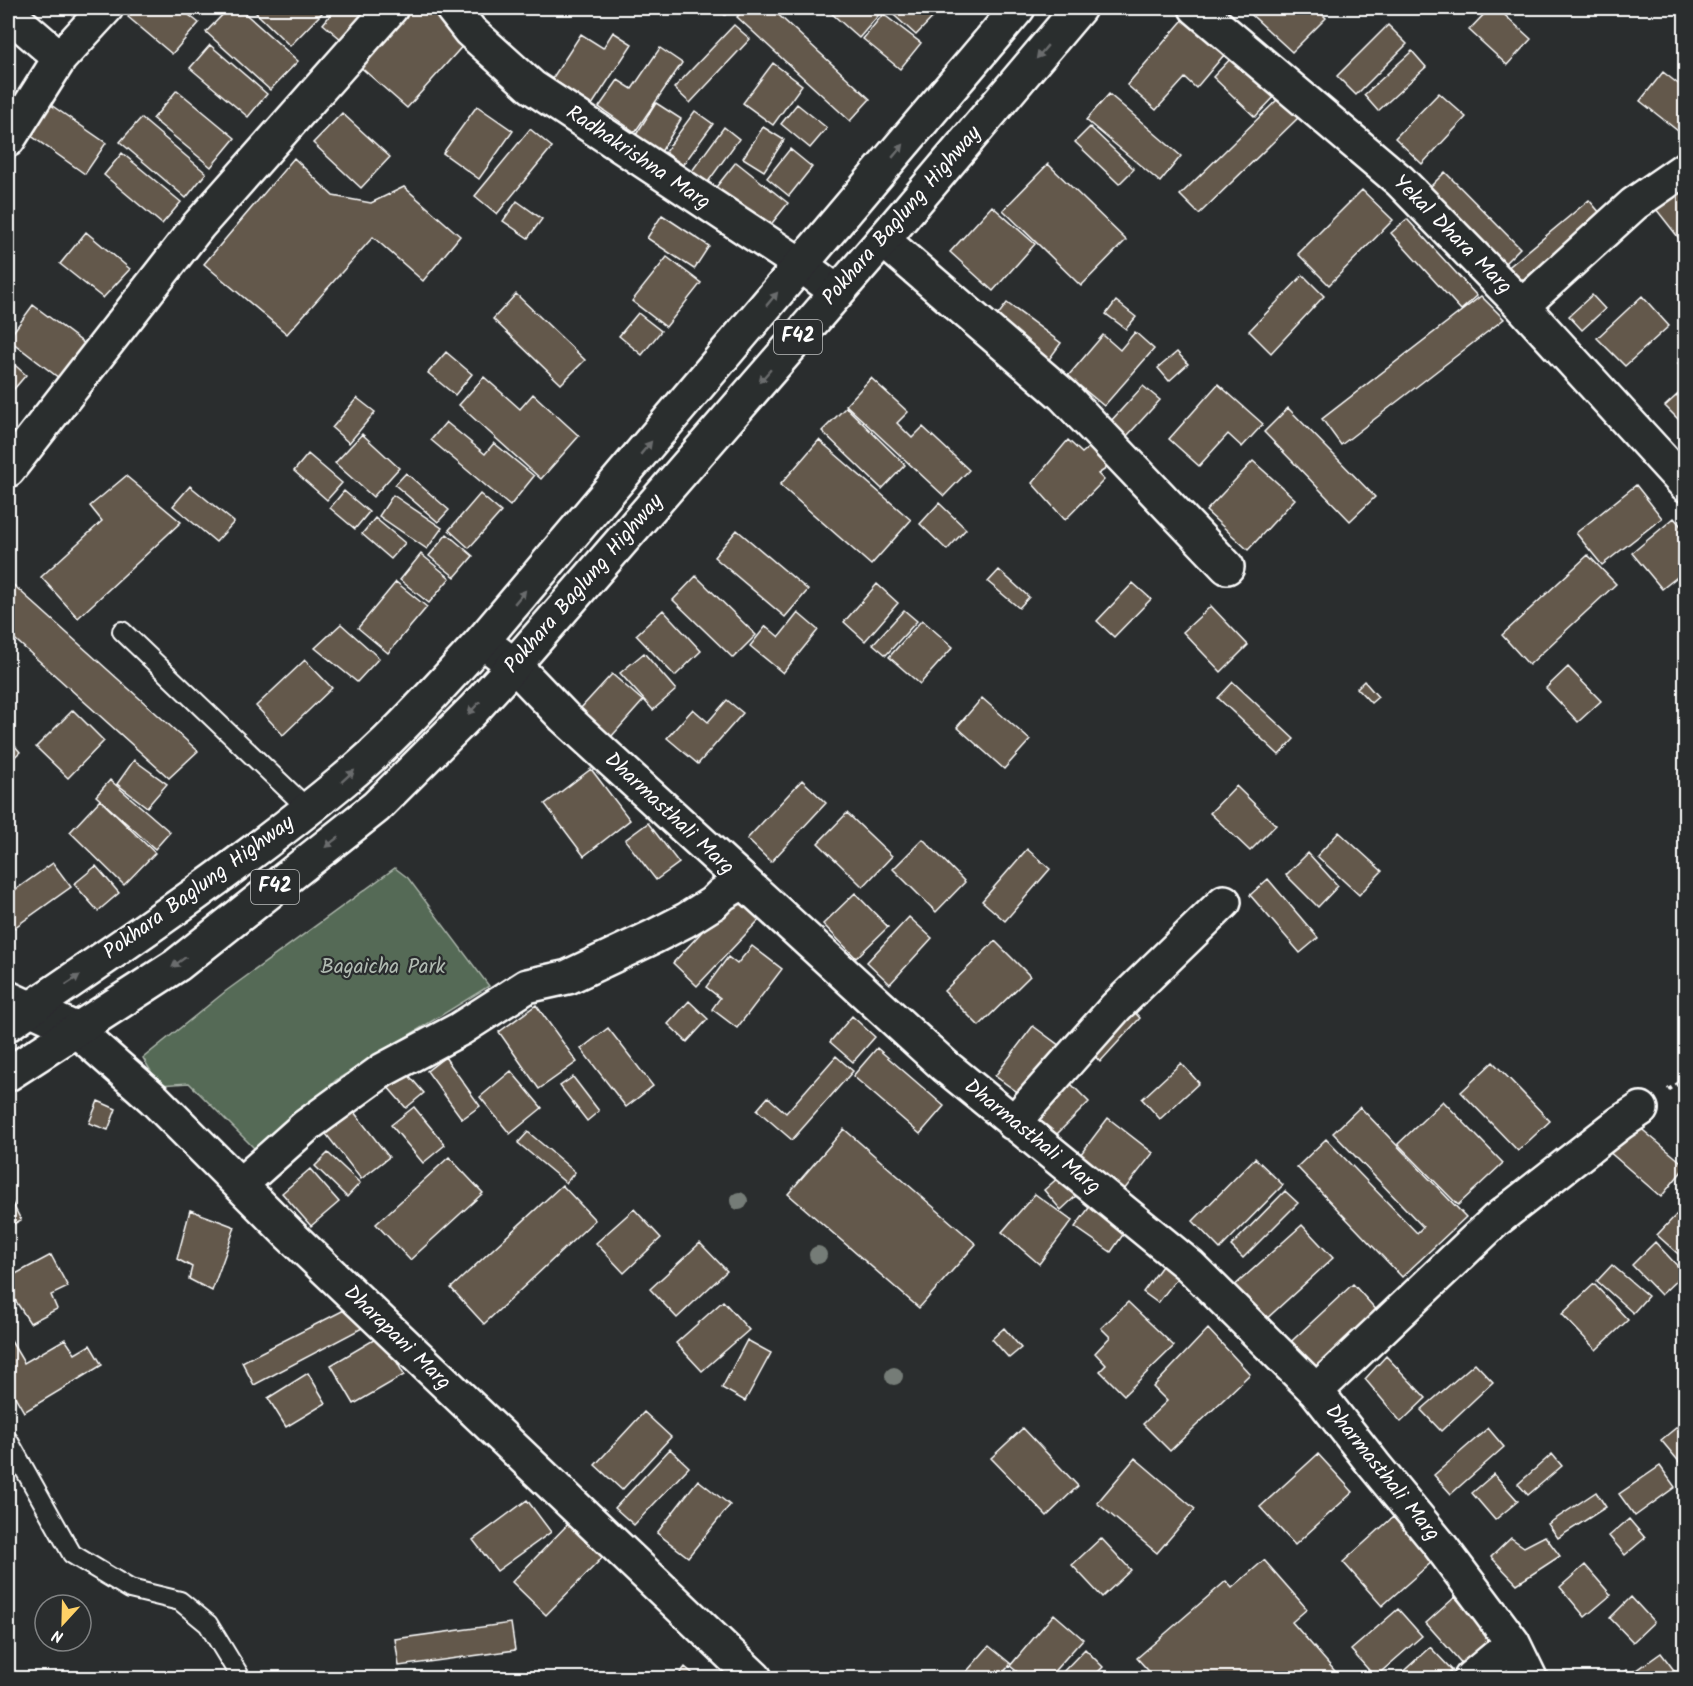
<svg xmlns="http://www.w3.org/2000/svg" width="1693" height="1686" viewBox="0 0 1693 1686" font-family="Kalam,sans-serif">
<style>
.green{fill:#556a56;stroke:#aab4aa;stroke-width:1.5}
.building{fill:#64594c;stroke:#fff;stroke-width:1.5}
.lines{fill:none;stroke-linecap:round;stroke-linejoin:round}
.lane-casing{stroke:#fff;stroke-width:22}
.street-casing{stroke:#fff;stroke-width:38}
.highway-casing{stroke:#fff;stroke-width:38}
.path{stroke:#fff;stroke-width:4;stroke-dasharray:4.5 4.5;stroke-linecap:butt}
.lane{stroke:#2a2d2e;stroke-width:18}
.street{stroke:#2a2d2e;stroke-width:33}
.highway{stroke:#2a2d2e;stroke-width:33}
.tree{fill:#757c77}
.oneway{fill:#6a6c6d}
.labels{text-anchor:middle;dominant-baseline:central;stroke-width:4.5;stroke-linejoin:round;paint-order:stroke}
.shield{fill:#2a2d2e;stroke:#bfc0c0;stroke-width:1.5}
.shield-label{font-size:20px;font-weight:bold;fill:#fff}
.street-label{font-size:21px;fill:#fff;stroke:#2a2d2e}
.park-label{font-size:21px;fill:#b2bcb3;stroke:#2a2d2e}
</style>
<rect width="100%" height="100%" fill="#2a2d2e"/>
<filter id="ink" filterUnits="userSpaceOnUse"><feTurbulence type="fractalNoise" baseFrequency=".0167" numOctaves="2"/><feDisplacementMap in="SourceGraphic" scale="12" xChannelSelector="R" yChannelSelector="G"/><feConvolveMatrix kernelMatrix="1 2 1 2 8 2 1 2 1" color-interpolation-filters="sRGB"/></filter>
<g filter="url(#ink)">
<path class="green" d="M395 868 408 878 489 986 336 1080 258 1152 189 1083 159 1085 143 1058 226 991Z"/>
<path class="building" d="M136 8H180L199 23 172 54 128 17Z
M229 8H239L298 61 270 90 206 32Z
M251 8H316L322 13 290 46Z
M336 8H378L348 45 323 24Z
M409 8H427L466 42 407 108 358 65Z
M715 8H731L725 15Z
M745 8H771L870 99 850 121 737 17Z
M833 8H880L883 10 859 38 830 12Z
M886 8H933L938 12 916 35Z
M1244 8H1316L1326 18 1292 52Z
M1490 8H1497L1531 39 1507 65 1469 30Z
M883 14 921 43 900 69 863 39Z
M1188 14 1229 49 1196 88 1185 78 1156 110 1127 85Z
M734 25 750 39 690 103 674 88Z
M1388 25 1407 44 1356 95 1337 76Z
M613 32 632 44 592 105 552 79 581 34 603 48Z
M210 45 267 94 248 117 190 68Z
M660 48 682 63 635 132 599 107 618 80 632 89Z
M1412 51 1426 67 1378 111 1364 95Z
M1236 53 1278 93 1255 117 1213 77Z
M773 63 802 85 773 125 743 103Z
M1663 72 1686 90V122L1678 131 1640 101Z
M177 90 235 138 211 167 153 119Z
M1439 93 1466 117 1422 164 1395 138Z
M1109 94 1181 156 1160 182 1086 120Z
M1280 97 1299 117 1199 214 1180 195Z
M656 103 681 119 658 157 632 141Z
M797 104 827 128 810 148 781 124Z
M51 105 106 143 85 174 30 135Z
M477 106 513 131 479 179 443 153Z
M695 111 713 124 683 165 665 152Z
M342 113 390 157 361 188 313 143Z
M141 118 206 173 186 198 120 142Z
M724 127 739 139 705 186 689 175Z
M763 127 784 140 764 171 743 158Z
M1090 127 1134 169 1119 184 1075 142Z
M530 129 552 147 497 214 475 196Z
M790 149 812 167 789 196 767 178Z
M122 153 181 202 162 224 104 175Z
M294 158 333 196 371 203 404 187 460 236 423 281 373 237 287 334 204 264Z
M736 162 788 203 765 232 713 191Z
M1048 164 1126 240 1081 286 1003 210Z
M1445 172 1520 248 1502 266 1427 190Z
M1686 187V247L1656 209Z
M1362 190 1393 220 1329 285 1298 254Z
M1589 200 1606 220 1523 290 1505 270Z
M517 201 542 219 528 238 503 221Z
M992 206 1035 244 993 291 950 252Z
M662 215 709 246 694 269 647 238Z
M1407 219 1477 296 1461 310 1391 233Z
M86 232 130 269 103 298 60 264Z
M667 257 701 283 666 327 632 301Z
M1303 275 1324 296 1271 353 1249 331Z
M516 294 585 360 561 384 493 319Z
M1592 295 1605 309 1582 330 1569 316Z
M1481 296 1504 319 1341 445 1322 419Z
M1642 296 1669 326 1625 366 1597 338Z
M1116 301 1136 317 1126 329 1106 314Z
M1007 303 1061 343 1045 365 991 324Z
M33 305 85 344 59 378 8 339Z
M638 313 661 331 642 355 619 336Z
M1135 332 1154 349 1104 406 1068 376 1103 335 1120 350Z
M446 352 472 374 455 395 428 373Z
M1177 352 1188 364 1169 381 1158 368Z
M1686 357V372L1678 364Z
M8 359 26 375 8 396Z
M484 377 520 409 533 394 579 436 541 479 459 405Z
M871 378 908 412 897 423 912 438 923 427 969 470 944 496 846 405Z
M1218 384 1263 424 1242 447 1228 434 1199 466 1169 439Z
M1143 386 1160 400 1127 436 1110 422Z
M1686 387V415L1680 421 1665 406Z
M357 398 375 412 349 443 332 428Z
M846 407 905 465 882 489 822 431Z
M1288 408 1375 497 1350 521 1264 432Z
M446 422 485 454 494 443 534 476 510 506 431 440Z
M362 434 399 468 373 497 335 463Z
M819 440 911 520 871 565 780 485Z
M1068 440 1082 453 1094 443 1115 463 1098 474 1104 480 1065 520 1032 483Z
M308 454 342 483 327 500 294 471Z
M1253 461 1295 499 1248 550 1206 511Z
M406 473 449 510 438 522 395 485Z
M126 476 181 522 78 618 41 577 102 521 90 506Z
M1636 485 1662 518 1602 565 1576 533Z
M190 486 234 522 216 542 173 506Z
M344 491 369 512 355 529 330 508Z
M480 494 501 512 469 548 449 530Z
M393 495 442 528 427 549 379 516Z
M939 503 966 529 947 550 920 524Z
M375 518 405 543 391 559 362 534Z
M1674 518 1686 532V570L1662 589 1632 553Z
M737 530 808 590 785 617 714 557Z
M447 534 473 556 455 577 429 556Z
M421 554 450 578 429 603 400 580Z
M1588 555 1616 584 1529 665 1502 635Z
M999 570 1029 597 1019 608 988 582Z
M696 576 756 635 733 658 673 600Z
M8 580 198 751 169 778 8 633Z
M396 582 427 607 388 653 358 628Z
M1133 583 1151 599 1114 637 1097 621Z
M877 584 898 603 865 641 844 622Z
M1211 606 1248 645 1221 672 1183 632Z
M663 610 701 651 675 676 636 635Z
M904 610 917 621 886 655 873 644Z
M798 613 818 630 783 673 750 646 766 626 779 637Z
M922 620 953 647 920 684 889 657Z
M341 624 379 658 357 682 315 648Z
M644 653 676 690 653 710 620 673Z
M305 660 332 688 283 735 256 706Z
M1568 667 1601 701 1578 722 1546 688Z
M612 674 643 701 611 737 580 709Z
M1364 681 1378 697 1371 703 1357 688Z
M1233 682 1294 739 1279 755 1218 698Z
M982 698 1030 740 1004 769 957 727Z
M727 700 743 713 698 764 667 738 693 709 708 722Z
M73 710 104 741 68 778 36 747Z
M8 738 20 752 8 763Z
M134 760 167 784 147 807 117 784Z
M591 769 630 820 584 856 545 804Z
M110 780 170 832 155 849 96 796Z
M802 780 826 803 771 862 747 839Z
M1236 786 1276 825 1250 851 1210 813Z
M100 800 155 853 124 885 70 832Z
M847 813 892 856 863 887 818 843Z
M648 823 679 863 656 880 625 840Z
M1339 832 1382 871 1359 895 1317 856Z
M923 839 965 882 936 912 893 869Z
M1027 849 1050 869 1005 921 982 901Z
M1308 853 1338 886 1318 907 1286 875Z
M53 863 71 887 8 932V895Z
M96 866 119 893 98 911 74 884Z
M1268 879 1318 938 1300 953 1250 895Z
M855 893 888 927 856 958 823 924Z
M735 896 760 919 697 986 673 963Z
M909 917 932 938 890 984 867 962Z
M995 941 1030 976 979 1026 944 991Z
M752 946 782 969 737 1028 712 1009 720 998 706 987 728 957 737 964Z
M689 1001 708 1019 687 1042 668 1024Z
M1124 1001 1140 1018 1100 1062 1085 1045Z
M536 1005 577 1062 539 1089 499 1032Z
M852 1016 875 1037 853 1062 830 1042Z
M1033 1026 1060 1046 1023 1096 995 1076Z
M608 1028 653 1086 626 1107 581 1049Z
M877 1048 944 1106 920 1134 853 1076Z
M836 1056 853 1071 792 1140 757 1110 768 1097 786 1113Z
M445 1057 480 1106 462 1119 427 1071Z
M1493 1062 1550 1121 1518 1151 1461 1092Z
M1181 1063 1199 1083 1160 1119 1142 1099Z
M405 1071 424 1093 406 1108 387 1086Z
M511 1071 542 1108 510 1134 480 1097Z
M573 1077 599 1111 587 1121 560 1086Z
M1064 1077 1089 1102 1047 1144 1022 1119Z
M98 1101 116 1109 108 1130 89 1123Z
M1443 1101 1503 1163 1458 1205 1398 1144Z
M414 1107 445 1145 423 1163 391 1125Z
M1360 1107 1466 1217 1402 1277 1297 1167 1326 1139 1417 1233 1423 1227 1333 1133Z
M354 1112 389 1157 361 1179 326 1134Z
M1108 1118 1153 1153 1124 1190 1080 1155Z
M1632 1121 1686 1166 1661 1197 1607 1150Z
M844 1129 976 1244 919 1308 788 1194Z
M528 1132 575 1172 566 1183 518 1143Z
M1686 1142V1154L1680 1150Z
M328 1153 360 1183 347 1197 315 1166Z
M449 1157 483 1193 410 1260 376 1224Z
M1255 1158 1283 1185 1220 1249 1193 1221Z
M310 1169 339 1202 311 1226 282 1193Z
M1059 1177 1076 1196 1061 1210 1044 1190Z
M562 1185 595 1220 484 1324 451 1288Z
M1285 1191 1298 1203 1243 1258 1231 1246Z
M1035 1194 1072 1221 1039 1264 1002 1232Z
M8 1195 21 1220 8 1227Z
M1091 1205 1127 1229 1111 1252 1075 1227Z
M634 1209 661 1238 624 1273 596 1243Z
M190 1210 235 1227 212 1291 189 1279 192 1267 177 1259Z
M1677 1214 1686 1222V1261L1657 1235Z
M1302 1225 1333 1258 1263 1322 1232 1288Z
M1655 1242 1684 1273 1661 1295 1632 1265Z
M700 1243 727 1271 677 1318 650 1289Z
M51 1255 68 1287 51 1295 57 1309 30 1323 8 1289V1278Z
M1612 1265 1648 1296 1633 1313 1597 1281Z
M1162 1266 1178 1277 1158 1303 1143 1292Z
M1353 1284 1381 1315 1310 1379 1282 1350Z
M1594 1284 1628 1320 1596 1350 1562 1314Z
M723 1301 749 1330 702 1371 676 1343Z
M1128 1302 1174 1346 1124 1395 1100 1371 1106 1365 1095 1353 1110 1337 1101 1328Z
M354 1305 366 1326 254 1385 242 1362Z
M1004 1328 1021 1348 1009 1358 992 1339Z
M1208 1329 1250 1374 1170 1451 1143 1424 1167 1401 1153 1387Z
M382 1335 404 1375 354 1404 331 1365Z
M8 1336 24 1363 65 1339 75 1354 90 1345 102 1365 24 1412 8 1384Z
M747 1340 771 1353 745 1401 722 1388Z
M1386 1356 1426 1398 1401 1422 1365 1379Z
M1475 1363 1493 1382 1441 1431 1421 1410Z
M308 1373 326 1403 286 1427 268 1398Z
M644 1412 671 1437 622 1490 595 1465Z
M1682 1423 1686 1427V1470L1661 1440Z
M1023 1428 1078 1486 1047 1516 991 1458Z
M1488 1428 1504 1447 1451 1494 1434 1475Z
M670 1449 689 1467 634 1525 615 1508Z
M1318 1454 1353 1492 1295 1545 1260 1507Z
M1552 1454 1562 1466 1528 1495 1518 1484Z
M1135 1458 1195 1509 1157 1553 1097 1503Z
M1660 1466 1675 1487 1635 1516 1619 1494Z
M1494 1474 1518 1501 1495 1520 1472 1493Z
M698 1480 730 1505 688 1557 657 1533Z
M1596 1492 1606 1507 1558 1538 1548 1524Z
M527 1500 551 1532 497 1571 473 1540Z
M1393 1517 1433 1561 1382 1606 1343 1562Z
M1629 1519 1645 1538 1625 1555 1609 1536Z
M569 1523 604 1556 546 1615 512 1582Z
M1545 1536 1560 1556 1517 1584 1491 1557 1511 1538 1524 1547Z
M1101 1538 1131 1570 1102 1597 1072 1565Z
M1264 1560 1307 1609 1292 1622 1341 1678H1155L1137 1658 1226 1581 1232 1588Z
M1585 1565 1611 1595 1585 1617 1560 1587Z
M1455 1597 1494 1641 1465 1667 1426 1623Z
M1631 1597 1654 1622 1633 1642 1610 1618Z
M1398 1609 1422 1636 1375 1677 1351 1650Z
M1054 1614 1083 1639 1048 1678H1025L1010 1666Z
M511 1623 515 1650 399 1666 395 1639Z
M989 1646 1011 1664 998 1678H961Z
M1430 1647 1452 1670 1442 1678H1396Z
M1085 1649 1103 1667 1092 1678H1057Z
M1661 1653 1680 1678H1637L1633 1673Z
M685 1667 698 1678H676Z
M1627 1670 1634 1678H1617Z"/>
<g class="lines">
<defs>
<path id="lane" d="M122 631 307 808
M8 1440 72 1554 130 1589 180 1601 208 1624 241 1678"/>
<path id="street" d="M452 8 470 31 532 87 801 265 837 292
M1196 8 1400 181 1522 306 1686 485
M8 13 60 58 106 8
M8 140 60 58
M883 240 1063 395 1227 567
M1522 306 1634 204 1686 168
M8 470 198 226 391 8
M482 641 514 665 564 717 945 1066 1190 1266 1316 1391 1374 1465 1439 1544 1513 1643 1530 1678
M8 998 75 1029 154 1099 290 1235 755 1678
M1013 1123 1116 1007 1224 902
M240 1185 306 1126 383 1070 460 1029 527 986 568 977 653 937 686 920 713 903 722 894 743 882
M1316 1391 1496 1220 1620 1123 1641 1109
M1471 1678 1513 1643"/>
<path id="highway" d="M8 1024C122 946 237 869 344 780 394 739 437 689 482 641L1018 8
M8 1074 177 965 376 807 473 710 514 665 883 240 1079 8"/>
</defs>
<use href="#lane" class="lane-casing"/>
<use href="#street" class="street-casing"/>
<use href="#highway" class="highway-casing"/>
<path class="path" d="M1668 1090 1686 1079"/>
<use href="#lane" class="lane"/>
<use href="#street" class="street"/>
<use href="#highway" class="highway"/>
</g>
<g class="tree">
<circle cx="739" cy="1201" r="9"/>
<circle cx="818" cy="1255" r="9"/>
<circle cx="894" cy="1376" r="9"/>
</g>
<defs><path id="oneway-solid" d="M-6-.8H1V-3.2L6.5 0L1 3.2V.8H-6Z" transform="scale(1.5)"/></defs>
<g class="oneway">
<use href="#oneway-solid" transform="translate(1042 52) rotate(130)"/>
<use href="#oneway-solid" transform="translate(898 151) rotate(-50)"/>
<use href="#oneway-solid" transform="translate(772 299) rotate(-50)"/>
<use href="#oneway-solid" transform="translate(765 376) rotate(131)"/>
<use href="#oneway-solid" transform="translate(646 448) rotate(-50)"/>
<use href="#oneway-solid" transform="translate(520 597) rotate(-50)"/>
<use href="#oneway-solid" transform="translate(474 708) rotate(134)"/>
<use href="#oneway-solid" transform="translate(348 776) rotate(-42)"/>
<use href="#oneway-solid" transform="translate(332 842) rotate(142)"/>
<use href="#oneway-solid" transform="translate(179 962) rotate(144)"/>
<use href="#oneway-solid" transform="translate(73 980) rotate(-34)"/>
</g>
</g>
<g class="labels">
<g class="shield">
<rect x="774" y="320" width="48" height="34" rx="4.5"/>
<rect x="251" y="870" width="48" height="34" rx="4.5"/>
</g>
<g class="shield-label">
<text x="798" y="337">F42</text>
<text x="275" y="887">F42</text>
</g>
<g class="street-label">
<text transform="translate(638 158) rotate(34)">Radhakrishna Marg</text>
<text transform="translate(902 216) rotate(-49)">Pokhara Baglung Highway</text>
<text transform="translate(1452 235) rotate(45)">Yekal Dhara Marg</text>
<text transform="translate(584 584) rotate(-49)">Pokhara Baglung Highway</text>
<text transform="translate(669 814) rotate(43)">Dharmasthali Marg</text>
<text transform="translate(199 888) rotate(-36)">Pokhara Baglung Highway</text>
<text transform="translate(1032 1137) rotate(39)">Dharmasthali Marg</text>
<text transform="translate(397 1338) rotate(44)">Dharapani Marg</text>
<text transform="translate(1382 1473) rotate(51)">Dharmasthali Marg</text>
</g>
<g class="park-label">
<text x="383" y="967">Bagaicha Park</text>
</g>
</g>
<rect width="1693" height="1686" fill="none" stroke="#2a2d2e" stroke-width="30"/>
<rect x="15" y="15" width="1663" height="1656" fill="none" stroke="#fff" stroke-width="2" filter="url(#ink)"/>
<g transform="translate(63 1623) rotate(202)"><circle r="28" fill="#2a2d2e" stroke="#7f8182" stroke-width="1.5"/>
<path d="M0-4.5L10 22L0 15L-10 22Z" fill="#ffd166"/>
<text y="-9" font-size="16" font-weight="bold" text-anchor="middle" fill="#ffffff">N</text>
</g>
</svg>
